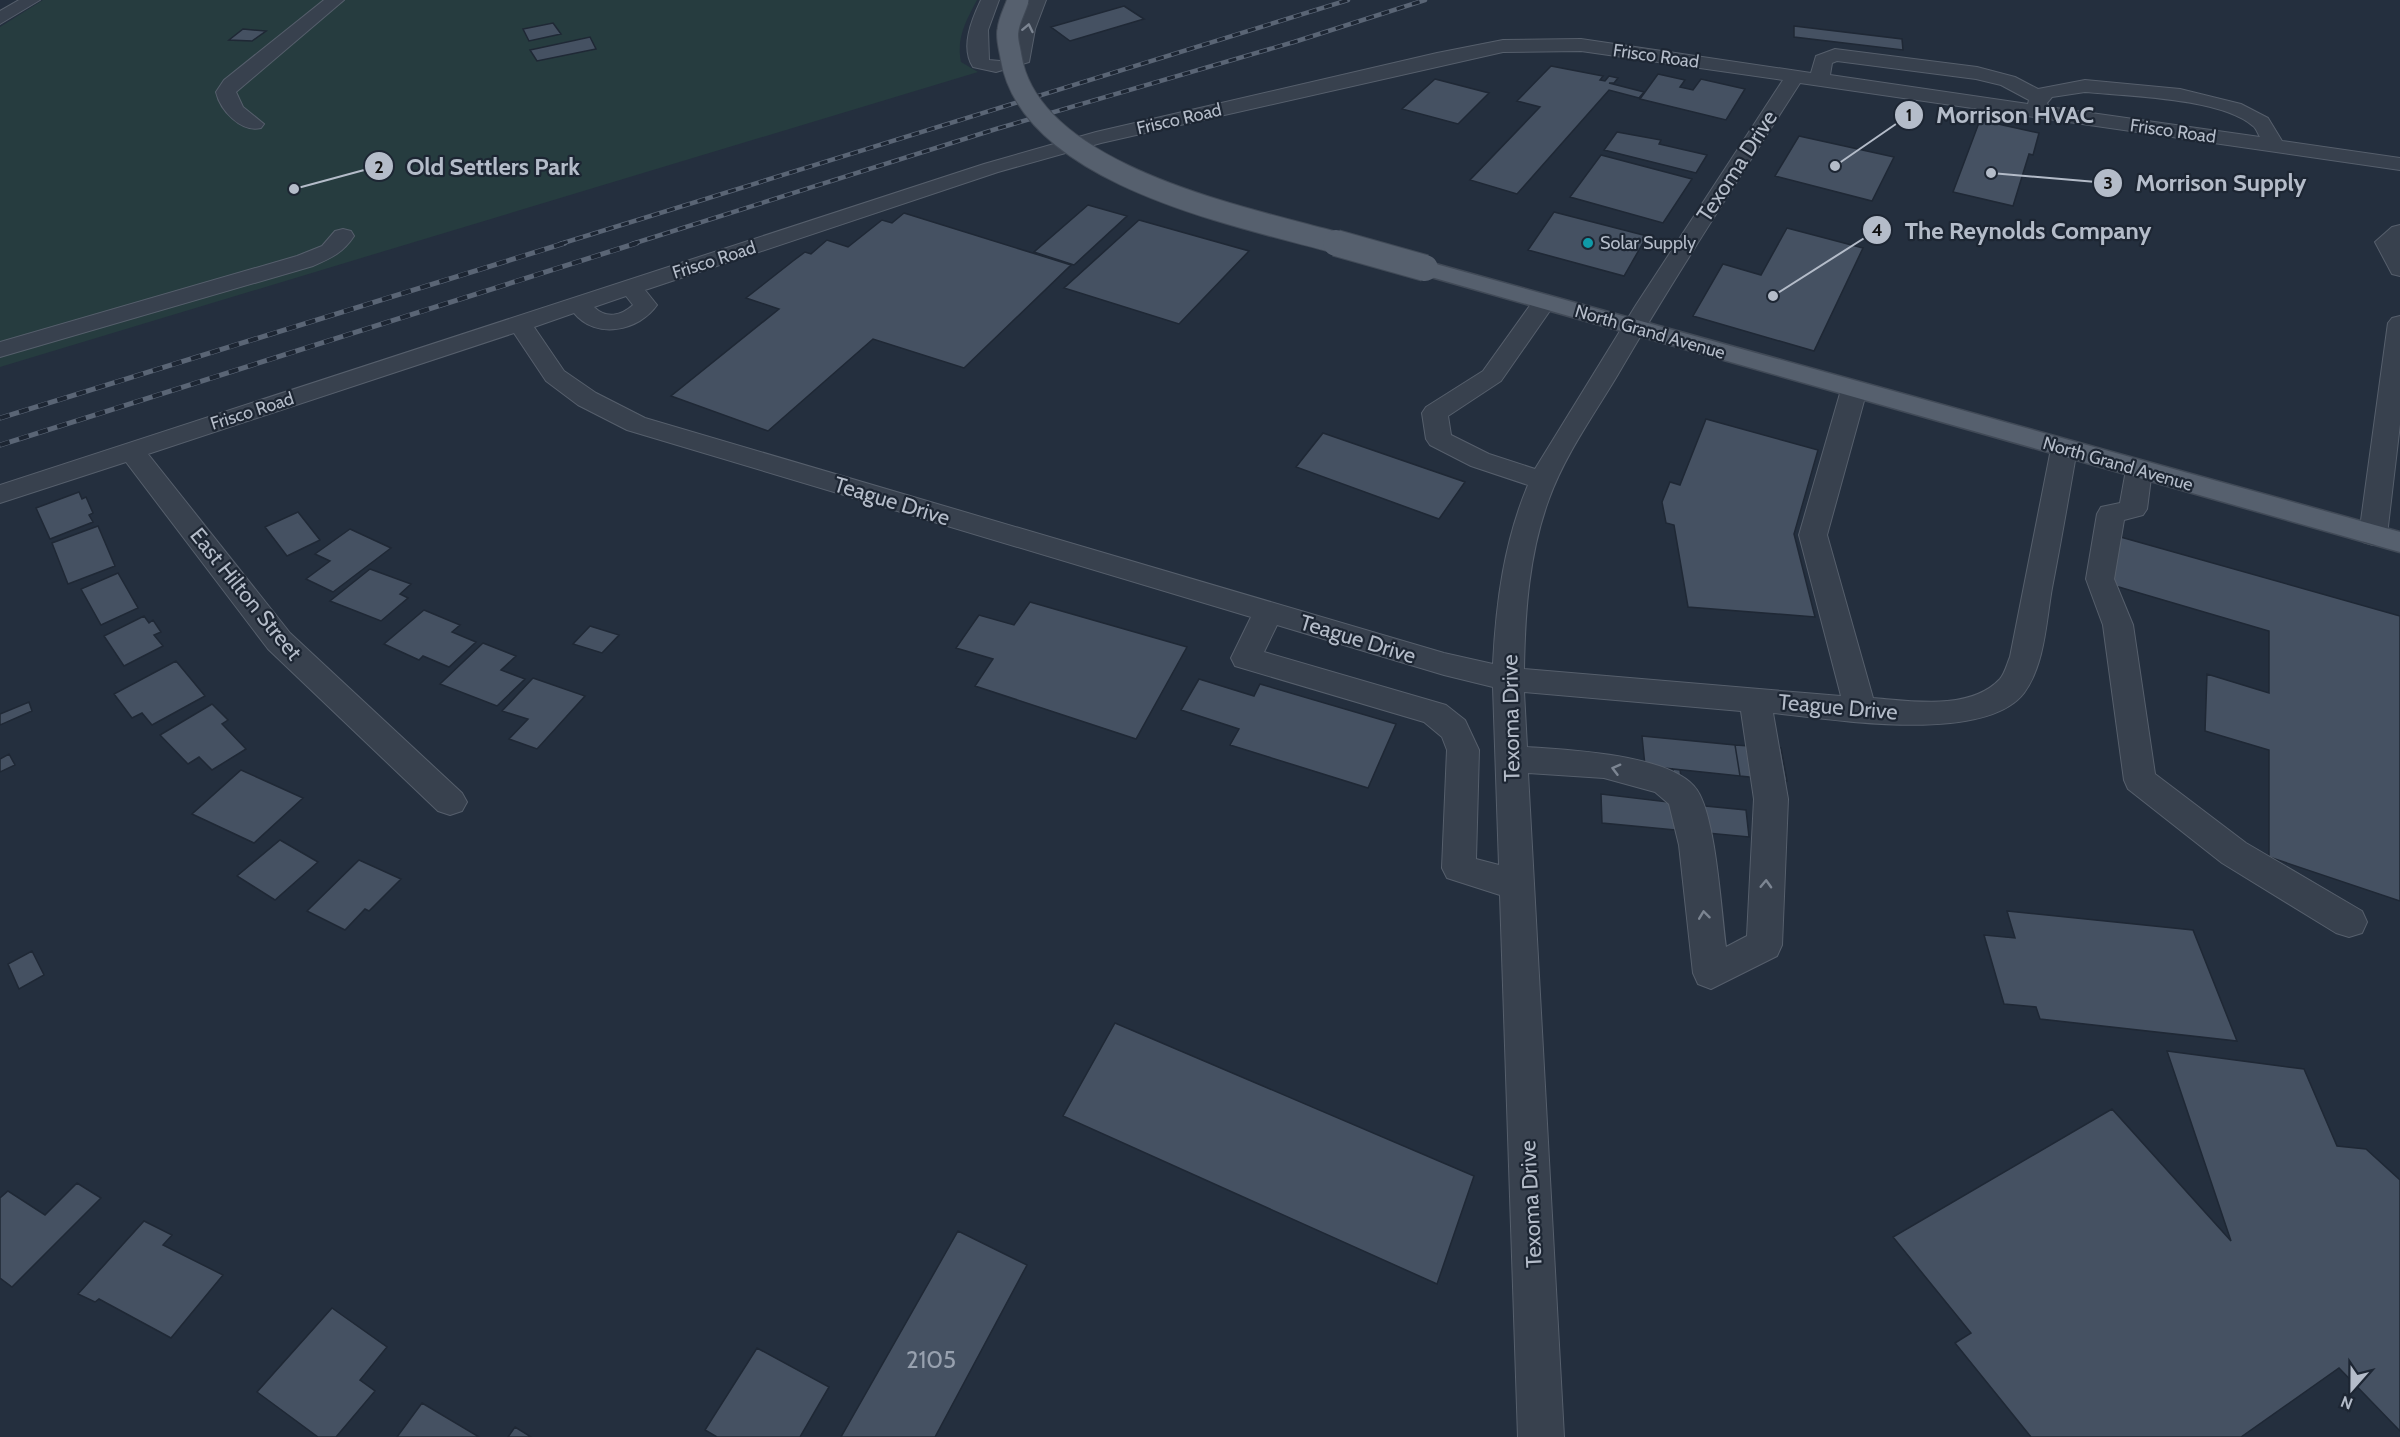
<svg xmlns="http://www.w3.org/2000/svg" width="2400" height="1437" viewBox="0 0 2400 1437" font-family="Cabin,sans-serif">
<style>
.green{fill:#263c3f}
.building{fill:#455162;stroke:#1f2835;stroke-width:1.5}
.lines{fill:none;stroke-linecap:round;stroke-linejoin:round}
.minor-casing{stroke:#565f6c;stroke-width:2}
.major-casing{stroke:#414a57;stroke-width:3}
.minor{fill:#38414e;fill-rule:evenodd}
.major{fill:#56606e;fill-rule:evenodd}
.rail-far1-casing{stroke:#5a6575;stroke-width:4.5}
.rail-casing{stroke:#5a6575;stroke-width:5}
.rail-far1{stroke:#1d2633;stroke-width:3;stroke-dasharray:8;stroke-linecap:butt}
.rail{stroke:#1d2633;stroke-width:4;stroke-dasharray:10;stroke-linecap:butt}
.major-bridge-far1-casing{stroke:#414a57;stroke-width:23;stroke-linecap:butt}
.major-bridge-casing{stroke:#414a57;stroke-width:28;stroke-linecap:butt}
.major-bridge-far1{stroke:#56606e;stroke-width:21}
.major-bridge{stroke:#56606e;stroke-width:26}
.oneway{stroke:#7c8592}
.culture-dot{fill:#0f9aa8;stroke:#1d2633;stroke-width:2}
.labels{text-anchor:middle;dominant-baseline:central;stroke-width:4.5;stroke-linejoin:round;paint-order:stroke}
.far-street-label{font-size:18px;fill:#b4bcc9;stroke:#1d2633}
.far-poi-label{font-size:18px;fill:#b4bcc9;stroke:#1d2633;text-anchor:start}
.street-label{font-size:22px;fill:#b4bcc9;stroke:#1d2633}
.near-number-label{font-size:24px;fill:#98a1af}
.leader{fill:none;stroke:#b4bcc9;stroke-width:2}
.callout-dot{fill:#b4bcc9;stroke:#1d2633;stroke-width:2}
.mark-label{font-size:18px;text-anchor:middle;font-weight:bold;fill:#111}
.callout-label{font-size:24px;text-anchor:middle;font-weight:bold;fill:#b4bcc9;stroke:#1d2633;stroke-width:4.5;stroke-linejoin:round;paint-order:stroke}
</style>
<rect width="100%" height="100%" fill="#242f3e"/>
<path class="green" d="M43 0H977C966 21 956 38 961 62L978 72 0 367V27Z"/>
<path class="building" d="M1124 6 1144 19 1070 41 1051 27Z
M553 23 561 34 529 41 523 29Z
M1794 26 1902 39 1903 50 1794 37Z
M243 29 266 31 252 41 229 40Z
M590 37 596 49 537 61 530 50Z
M1551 66 1603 76 1600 80 1605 81 1609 76 1618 78 1614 83H1609L1644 92 1639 98 1609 90 1517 194 1470 180 1540 107 1517 101Z
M1658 74 1685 80 1680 87 1693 90 1701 79 1745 89 1726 120 1640 99Z
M1435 79 1489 93 1458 124 1402 109Z
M1980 120 2039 133 2033 155 2029 154 2013 206 1953 192Z
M1617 132 1661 140 1659 144 1707 155 1696 173 1604 150Z
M1799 136 1894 157 1872 201 1775 176Z
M1601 155 1692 179 1663 223 1570 197Z
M1088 205 1127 216 1074 265 1034 252Z
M1554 212 1647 236 1624 276 1528 250Z
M904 213 1071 265 964 368 873 339 768 431 671 396 779 309 746 298 793 261 805 252 811 254 827 240 848 247 882 220 892 223Z
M1139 220 1249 251 1179 324 1064 288Z
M1787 228 1863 248 1814 351 1693 316 1723 264 1761 275Z
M1706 419 1818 450 1794 534 1815 617 1688 607 1674 525 1666 523 1662 502 1670 482 1680 485Z
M1323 433 1465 482 1439 519 1296 467Z
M79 492 82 499 86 497 93 513 89 515 93 522 50 539 36 508Z
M298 512 320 540 287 556 265 527Z
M98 526 115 566 68 584 52 543Z
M350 529 391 548 333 592 306 579 330 561 315 554Z
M2117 536 2400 616V901L2269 857V750L2205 731 2207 674 2269 693V631L2112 585Z
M370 569 411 584 400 594 408 598 381 621 330 601Z
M118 573 138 608 101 625 81 589Z
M1030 602 1187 647 1136 739 975 686 993 659 956 648 979 615 1014 625Z
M424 610 460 625 452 632 476 642 449 667 423 656 419 660 384 644Z
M144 616 149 623 153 620 161 632 154 635 163 646 124 666 104 636Z
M590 626 619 635 602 653 573 644Z
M483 643 516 656 501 670 525 679 497 706 440 684Z
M176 661 205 696 152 725 142 713 132 718 114 694Z
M533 678 585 696 537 749 509 739 528 719 502 711Z
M1199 679 1254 696 1260 684 1396 724 1368 788 1230 745 1239 729 1181 710Z
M29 702 32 711 0 725V714Z
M212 704 228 720 222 724 246 749 212 770 199 757 188 764 160 735Z
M1642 736 1735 745 1740 776 1645 766Z
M1735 745 1781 748 1787 781 1740 776Z
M9 754 15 765 0 772V759Z
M1673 769 1680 770 1685 804 1746 810 1749 837 1602 823 1601 794 1676 803Z
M241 770 303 798 254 843 192 814Z
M280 840 318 862 275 900 237 876Z
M359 860 401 879 369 911 365 909 345 930 307 911Z
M2007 911 2193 930 2237 1041 2040 1019 2036 1007 2004 1004 1984 935 2015 938Z
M32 951 44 975 19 989 8 964Z
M1115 1023 1474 1176 1437 1284 1063 1116Z
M2167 1051 2304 1069 2337 1146 2366 1149 2400 1180V1431L2339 1368 2241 1437H2031L1955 1343 1971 1333 1893 1237 2112 1109 2231 1241Z
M77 1183 101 1198 12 1287 0 1278V1198L8 1191 45 1215Z
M144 1221 172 1235 163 1245 223 1275 171 1338 99 1299 95 1302 78 1294Z
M958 1231 1027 1265 935 1437H841Z
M332 1308 387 1347 360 1380 375 1391 336 1437H318L257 1392Z
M757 1348 829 1387 800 1437H717L705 1430Z
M422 1403 479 1437H397Z
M515 1427 531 1437H508Z"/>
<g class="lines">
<defs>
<path id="minor" d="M19 0H40L0 24V11Z
M324 0H344L236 92 243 107 264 124 261 128C241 133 220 110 216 92L224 80Z
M981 0H999L988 30 989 60 1000 61 1013 55 1017 29 1028 0H1046L1035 29 1029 62 996 72 973 67C960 47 972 19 981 0Z
M1581 39 1811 73 1816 56 1835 49 1977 67 2015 77 2038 89 2085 80 2180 89 2241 104 2268 118 2282 141 2400 158V170L1800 83C1738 180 1675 276 1617 376 1593 416 1565 455 1549 499 1529 553 1525 612 1524 669L1841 696 1799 535 1841 390 1845 385 1854 382 1863 385 1867 390 1827 535 1873 698C1911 701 1970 711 2000 679 2005 673 2007 664 2010 657L2051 449 2055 443 2064 441 2073 443 2077 449C2069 495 2061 542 2052 588 2046 622 2045 664 2024 693 1984 745 1831 719 1773 713L1788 799 1782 945 1777 956 1711 989 1698 984 1693 973 1679 845 1669 804 1655 792 1604 778 1528 773 1564 1437H1518L1500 895 1447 878 1442 868 1447 750 1442 737 1424 722 1235 666 1231 658 1251 617 627 430 578 405 546 381 514 333 148 454 290 633 462 793 467 802 462 811 450 815 438 811 268 649 126 462 0 503V485L984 164 1096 132 1437 53 1503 40ZM1581 51 1783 80 1636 305 1535 469 1489 454 1451 435 1448 416 1501 381 1556 302 1552 297H1536L1483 371 1426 407 1422 413 1426 439 1430 445 1471 466 1528 485C1504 542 1496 603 1493 664L1444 653 645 418 596 393 564 371 534 327 574 313C596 340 639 331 657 305L645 290 998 172 1101 143 1503 52ZM1837 61 1976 79 2001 85 2029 100 2028 104 1830 75 1832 63ZM2085 92C2126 96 2222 98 2253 126 2256 128 2258 134 2260 137L2049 107 2047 103 2052 97ZM626 296 633 305C621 316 606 319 594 307ZM1277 625 1444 675 1493 687 1499 865 1476 859 1479 750 1465 720 1446 705 1264 652ZM1524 692 1741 711 1754 799 1747 936 1726 947C1721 910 1716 818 1697 790 1673 754 1567 750 1527 747Z
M2400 225V276L2392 274 2375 242 2392 227Z
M343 229 351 231 354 236C343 253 331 258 313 266L0 357V342L297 256 322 246 335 231Z
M2400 316V424L2387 535 2383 542 2373 545 2363 542 2359 535 2388 323 2392 318Z
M2139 461 2148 464 2152 470 2147 509 2143 515 2124 520 2114 579 2133 625 2155 774 2246 843 2362 911 2367 922 2362 933 2349 937 2336 933 2222 863 2128 789 2124 780 2103 625 2086 579 2097 514 2101 507 2120 503 2126 470 2130 464Z"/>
<path id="major" d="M1425 261 2400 532V552L1417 273 1413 268 1417 263Z"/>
</defs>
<use href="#minor" class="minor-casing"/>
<use href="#major" class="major-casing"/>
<use href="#minor" class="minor"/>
<use href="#major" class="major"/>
<defs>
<path id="rail-far1" d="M560 244 1348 0
M632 244 996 129 1294 42 1425 0"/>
<path id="rail" d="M0 418 565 243
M0 445 637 243"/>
</defs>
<use href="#rail-far1" class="rail-far1-casing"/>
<use href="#rail" class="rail-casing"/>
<use href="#rail-far1" class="rail-far1"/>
<use href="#rail" class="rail"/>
<defs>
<path id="major-bridge-far1" d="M1018 0C1015 10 1009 20 1008 30 1006 38 1010 49 1011 57 1030 176 1244 217 1341 244"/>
<path id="major-bridge" d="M1336 243 1425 268"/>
</defs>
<use href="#major-bridge-far1" class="major-bridge-far1-casing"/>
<use href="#major-bridge" class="major-bridge-casing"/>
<use href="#major-bridge-far1" class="major-bridge-far1"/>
<use href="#major-bridge" class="major-bridge"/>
</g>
<defs><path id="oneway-chevron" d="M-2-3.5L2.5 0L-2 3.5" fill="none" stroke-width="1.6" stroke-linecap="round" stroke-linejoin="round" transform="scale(1.5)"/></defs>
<g class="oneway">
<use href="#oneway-chevron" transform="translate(1028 28) rotate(-78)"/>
<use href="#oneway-chevron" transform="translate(1616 769) rotate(-165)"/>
<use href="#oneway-chevron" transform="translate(1766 884) rotate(-88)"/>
<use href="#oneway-chevron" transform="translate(1704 915) rotate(-97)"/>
</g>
<circle class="culture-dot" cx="1588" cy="243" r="6"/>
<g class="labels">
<g class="far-street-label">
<text transform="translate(1656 56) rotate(8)">Frisco Road</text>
<text transform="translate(1179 119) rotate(-13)">Frisco Road</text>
<text transform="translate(2173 131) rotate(8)">Frisco Road</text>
<text transform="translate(714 260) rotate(-18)">Frisco Road</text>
<text transform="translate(1650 332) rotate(16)">North Grand Avenue</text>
<text transform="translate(252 411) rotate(-18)">Frisco Road</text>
<text transform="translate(2118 464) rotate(16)">North Grand Avenue</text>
</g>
<g class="far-poi-label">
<text x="1600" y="243">Solar Supply</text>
</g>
<g class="street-label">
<text transform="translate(1737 166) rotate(-57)">Texoma Drive</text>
<text transform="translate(892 501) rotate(17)">Teague Drive</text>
<text transform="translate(246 594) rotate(51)">East Hilton Street</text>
<text transform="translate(1358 639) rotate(17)">Teague Drive</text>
<text transform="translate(1838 707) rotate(5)">Teague Drive</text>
<text transform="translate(1511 718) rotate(-91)">Texoma Drive</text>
<text transform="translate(1531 1204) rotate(-93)">Texoma Drive</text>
</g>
<g class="near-number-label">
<text x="931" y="1359">2105</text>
</g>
</g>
<path class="leader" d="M1835 166L1909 115M294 189L379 166M1991 173L2108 183M1773 296L1877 230"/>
<g class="callout-dot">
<circle cx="1835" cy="166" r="6"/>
<circle cx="294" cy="189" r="6"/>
<circle cx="1991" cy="173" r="6"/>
<circle cx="1773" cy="296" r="6"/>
<circle cx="1909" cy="115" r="15"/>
<circle cx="379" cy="166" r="15"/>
<circle cx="2108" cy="183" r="15"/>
<circle cx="1877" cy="230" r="15"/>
</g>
<g class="mark-label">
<text x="1909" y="121">1</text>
<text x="379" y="173">2</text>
<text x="2108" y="189">3</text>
<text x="1877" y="236">4</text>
</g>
<g class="callout-label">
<text x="2015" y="123">Morrison HVAC</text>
<text x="493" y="175">Old Settlers Park</text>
<text x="2221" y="191">Morrison Supply</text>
<text x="2028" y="239">The Reynolds Company</text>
</g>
<g transform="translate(2352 1389) rotate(201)" stroke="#1d2633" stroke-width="4.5" paint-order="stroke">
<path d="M0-4.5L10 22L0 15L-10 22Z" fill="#b4bcc9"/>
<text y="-9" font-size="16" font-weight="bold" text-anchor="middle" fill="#b4bcc9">N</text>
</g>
</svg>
